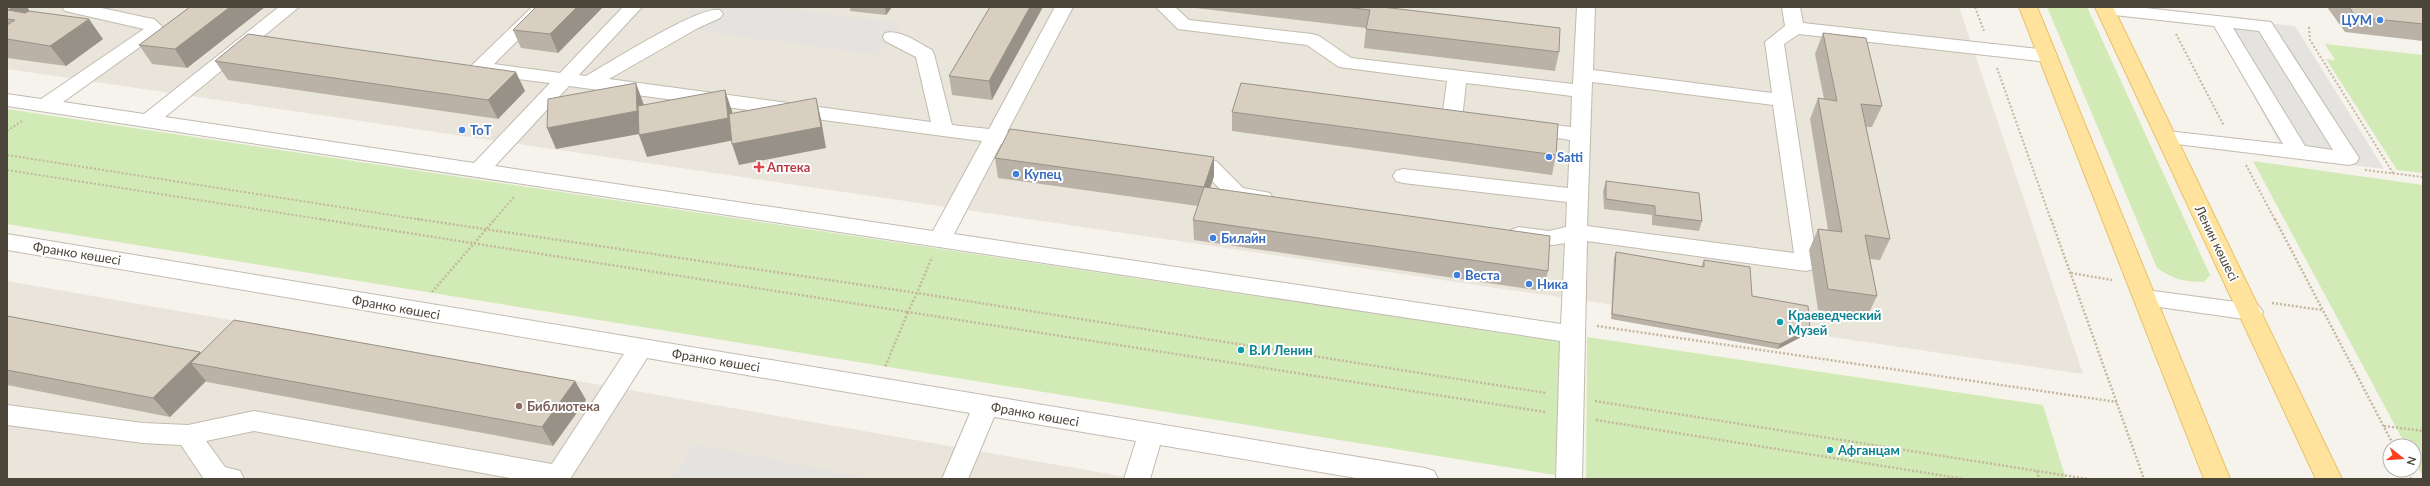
<svg xmlns="http://www.w3.org/2000/svg" width="2430" height="486" viewBox="0 0 2430 486" font-family="Lato,sans-serif">
<style>
.residential{fill:#eae5da}
.green{fill:#d2eab5}
.parking{fill:#e5e3e0}
.lines{fill:none;stroke-linecap:round;stroke-linejoin:round}
.minor-casing{stroke:#c2bbae;stroke-width:2}
.major-casing{stroke:#e6c16a;stroke-width:2}
.path-far1{stroke:#c4b79f;stroke-width:2;stroke-dasharray:2 2;stroke-linecap:butt}
.path{stroke:#c4b79f;stroke-width:2.5;stroke-dasharray:2 2;stroke-linecap:butt}
.minor{fill:#fff;fill-rule:evenodd}
.major{fill:#ffe39c;fill-rule:evenodd}
.wall{fill:#bab2a6}
.shaded-wall{fill:#979187}
.building{fill:#d8cfc1;stroke:#979187}
.shop-dot{fill:#3f7fe0;stroke:#fff;stroke-width:1.5}
.health-dot{fill:#e0444e;stroke:#fff;stroke-width:1.5}
.culture-dot{fill:#0f9aa8;stroke:#fff;stroke-width:1.5}
.education-dot{fill:#8d6e63;stroke:#fff;stroke-width:1.5}
.labels{text-anchor:middle;dominant-baseline:central;stroke-width:4;stroke-linejoin:round;paint-order:stroke}
.shop-label{font-size:13px;font-weight:bold;fill:#366cbe;stroke:#fff;text-anchor:start}
.health-label{font-size:13px;font-weight:bold;fill:#be3a42;stroke:#fff;text-anchor:start}
.street-label{font-size:13px;fill:#4b4439;stroke:#fff}
.culture-label{font-size:13px;font-weight:bold;fill:#0d838f;stroke:#fff;text-anchor:start}
.education-label{font-size:13px;font-weight:bold;fill:#785e54;stroke:#fff;text-anchor:start}
</style>
<rect width="100%" height="100%" fill="#f6f3ec"/>
<path class="residential" d="M7 7H1959L2083 374 7 69Z
M7 281 1138 479H7Z"/>
<path class="green" d="M2047 7H2087L2210 275 2204 282C2184 282 2173 279 2157 268Z
M2325 44 2423 55V173L2397 170 2326 59 2335 60Z
M7 109 1561 342 1555 475 7 224Z
M2253 161 2423 185V477L2414 460V446H2406Z
M1587 337 2043 405 2066 479H1586Z"/>
<path class="parking" d="M693 7H773L901 23 880 55 694 30 688 12Z
M2210 17 2295 26 2384 169 2287 157Z
M695 444 874 479H672Z"/>
<g class="lines">
<defs>
<path id="minor" d="M62 7H97L148 18 154 19 165 29 63 102 144 114 279 7H299L165 117 474 163 550 83 479 74 472 72 469 68 532 7H551L494 64 560 73 623 7H642L579 75 586 76C609 63 700 5 720 10L723 14 720 18 698 28 609 79 931 122 916 57 885 41 883 37 885 33C901 29 918 43 932 50L934 54 952 125 989 129 1055 7H1073L1007 132 1042 137 1045 142 1042 147 1035 148 1001 144 954 234 1561 324 1565 243C1547 247 1529 246 1511 240L1508 235 1511 230 1519 227 1549 231 1566 227 1567 202 1403 183 1396 181 1393 176 1396 171 1403 169 1568 188 1570 140 1521 132 1518 128 1521 124 1528 122 1571 127 1572 96 1466 83 1462 119 1459 123 1452 125 1445 123 1442 119 1447 81 1339 67 1307 45 1178 29 1156 7H1175L1189 20 1312 34 1319 36 1351 58 1573 84 1577 7H1595L1593 70 1772 93 1765 42 1785 26 1782 7H1800L1803 23 2048 50 2055 52 2057 56 2055 60 2048 62 1799 34 1784 44 1817 263 1814 269 1806 271 1587 241 1582 479H1556L1560 341 7 106V94L41 99 144 29 65 11ZM1592 82 1773 105 1794 253 1587 226ZM569 86 943 136 982 141 933 231 495 166Z
M2097 7H2137L2271 22 2359 158 2356 163 2349 165 2160 142 2157 137 2160 132 2167 131 2283 144 2214 26 2105 14 2099 13 2096 9ZM2233 28 2259 31 2333 150 2305 146Z
M1186 156 1216 161 1243 188 1270 193 1273 198 1270 203 1262 205 1230 199 1203 172 1179 168 1176 163 1179 158Z
M7 234 1425 468 1434 471 1438 479H1362L1160 445 1150 479H1124L1136 441 994 417 968 479H942L970 413 647 358 570 479H516L254 431 206 441 225 467 240 471 244 479H204L181 445 143 443 7 425V405L143 423 188 425 254 411 552 464 624 354 7 250Z
M2146 290 2251 304 2259 306 2263 312 2259 318 2251 320 2138 304 2135 298 2138 292Z"/>
<path id="major" d="M2019 7H2037L2230 479H2204Z
M2095 7H2113L2342 479H2316Z"/>
</defs>
<use href="#minor" class="minor-casing"/>
<use href="#major" class="major-casing"/>
<path class="path-far1" d="M1975 7 1984 31
M2309 27 2310 40 2393 173
M2176 34 2224 126
M1997 68 2051 220
M7 131 22 121
M7 155 423 220
M2246 165 2275 220
M7 170 326 220
M2365 170 2423 177
M494 220 515 196"/>
<path class="path" d="M320 219 908 312 885 367
M417 219 917 293 932 257
M2051 219 2144 479
M2275 219 2394 446
M2071 273 2112 280
M432 292 495 219
M2272 303 2322 310
M1597 326 2117 402
M1595 401 2088 479
M1545 412 908 312 917 293 1546 393
M1596 420 1964 479
M2384 426 2423 431
M2407 470 2411 479
M2037 471 2039 479"/>
<use href="#minor" class="minor"/>
<use href="#major" class="major"/>
</g>
<path class="wall" d="M7 7H27L29 11 103 39 66 66 7 58Z
M190 7H265L187 68 152 64 139 45Z
M536 7H603L558 53 521 48 513 30Z
M850 7H892L886 15 850 11Z
M990 7 992 100 952 95 949 76Z
M1187 7H1382L1559 52 1555 71 1364 48 1366 28Z
M2327 7H2423V41L2345 32Z
M1823 33 1882 106 1872 127H1866L1890 239 1880 260 1870 259 1877 296 1867 317 1818 310 1809 250 1818 229 1828 230 1810 119 1818 98 1824 99 1815 54Z
M215 61 525 91 498 119 228 80Z
M1232 112 1556 155 1552 175 1232 131Z
M995 158 1214 176 1210 188 1548 271 1543 291 1194 240 1193 220 1198 206 998 178Z
M1606 181 1702 221 1699 231 1652 225V215L1604 209 1603 191Z
M1616 252 1702 267V265L1704 260 1752 296 1810 329 1807 334 1778 349 1611 319 1614 258Z
M7 316 200 352 201 353 575 381 586 400 553 446 207 382 206 381 170 417 7 385Z"/>
<path class="shaded-wall" d="M13 7H27L37 22 8 10Z
M230 7H265L187 68 175 49Z
M577 7H603L558 53 550 34Z
M885 7H892L886 15Z
M1030 7H1043L992 100 989 81Z
M89 19 103 39 66 66 50 46Z
M516 72 525 91 498 119 488 100Z
M636 83 644 105 645 133 556 149 547 128Z
M725 90 732 111 735 140 647 157 639 135Z
M816 98 821 119 826 148 739 165 732 144Z
M1214 157V176L1204 207V187Z
M1810 329 1807 334 1778 349 1780 344Z
M200 352 211 366 191 363 206 381 170 417 153 398Z
M575 381 586 400 553 446 542 427Z"/>
<path class="building" d="M7 7H13L8 10 25 13 29 11 89 19 50 46 7 39V25L15 20 7 19Z
M190 7H230L175 49 139 45Z
M536 7H577L550 34 513 30Z
M990 7H1030L989 81 949 76Z
M1345 7H1382L1560 28 1559 52 1366 29 1370 10Z
M2349 7H2423V24L2356 17Z
M1823 33 1866 38 1882 106 1861 104 1890 239 1865 235 1877 296 1828 289 1818 229 1842 232 1818 98 1837 101Z
M248 34 516 72 488 100 215 61Z
M636 83 637 111 547 128 548 99Z
M1241 83 1558 124 1556 155 1232 112Z
M725 90 728 118 639 135 638 106Z
M816 98 821 127 732 144 729 114Z
M1010 129 1214 157 1204 187 995 158Z
M1606 181 1699 193 1702 221 1655 215V206L1606 199Z
M1204 187 1550 236 1548 271 1193 220Z
M1616 252 1704 267V260L1750 267 1752 296 1808 306 1810 329 1780 344 1612 314Z
M7 316 200 352 153 398 7 370Z
M234 320 575 381 542 427 191 363Z"/>
<g class="shop-dot">
<circle cx="2380" cy="20" r="4"/>
<circle cx="462" cy="130" r="4"/>
<circle cx="1549" cy="157" r="4"/>
<circle cx="1016" cy="174" r="4"/>
<circle cx="1213" cy="238" r="4"/>
<circle cx="1457" cy="275" r="4"/>
<circle cx="1529" cy="284" r="4"/>
</g>
<path class="health-dot" d="M757 161h4v4h4v4h-4v4h-4v-4h-4v-4h4z"/>
<g class="culture-dot">
<circle cx="1780" cy="322" r="4"/>
<circle cx="1241" cy="350" r="4"/>
<circle cx="1830" cy="450" r="4"/>
</g>
<circle class="education-dot" cx="519" cy="406" r="4"/>
<g class="labels">
<g class="shop-label">
<text x="2372" y="20" text-anchor="end">ЦУМ</text>
<text x="470" y="130">ТоТ</text>
<text x="1557" y="157">Satti</text>
<text x="1024" y="174">Купец</text>
<text x="1221" y="238">Билайн</text>
<text x="1465" y="275">Веста</text>
<text x="1537" y="284">Ника</text>
</g>
<g class="health-label">
<text x="767" y="167">Аптека</text>
</g>
<g class="street-label">
<text transform="translate(2217 243) rotate(64)">Ленин көшесі</text>
<text transform="translate(77 253) rotate(9)">Франко көшесі</text>
<text transform="translate(396 307) rotate(10)">Франко көшесі</text>
<text transform="translate(716 360) rotate(9)">Франко көшесі</text>
<text transform="translate(1035 414) rotate(10)">Франко көшесі</text>
</g>
<g class="culture-label">
<text x="1788" y="315">Краеведческий<tspan x="1788" dy="15">Музей</tspan></text>
<text x="1249" y="350">В.И Ленин</text>
<text x="1838" y="450">Афганцам</text>
</g>
<g class="education-label">
<text x="527" y="406">Библиотека</text>
</g>
</g>
<rect width="2430" height="486" fill="none" stroke="#4b4439" stroke-width="16"/>
<g transform="translate(2402 458) rotate(107)"><circle r="19" fill="#ffffff" stroke="#b7b4b0"/>
<path d="M0-3L7 15L0 10L-7 15Z" fill="#fc3f1d"/>
<text y="-6" font-size="11" font-weight="bold" text-anchor="middle" fill="#4b4439">N</text>
</g>
</svg>
